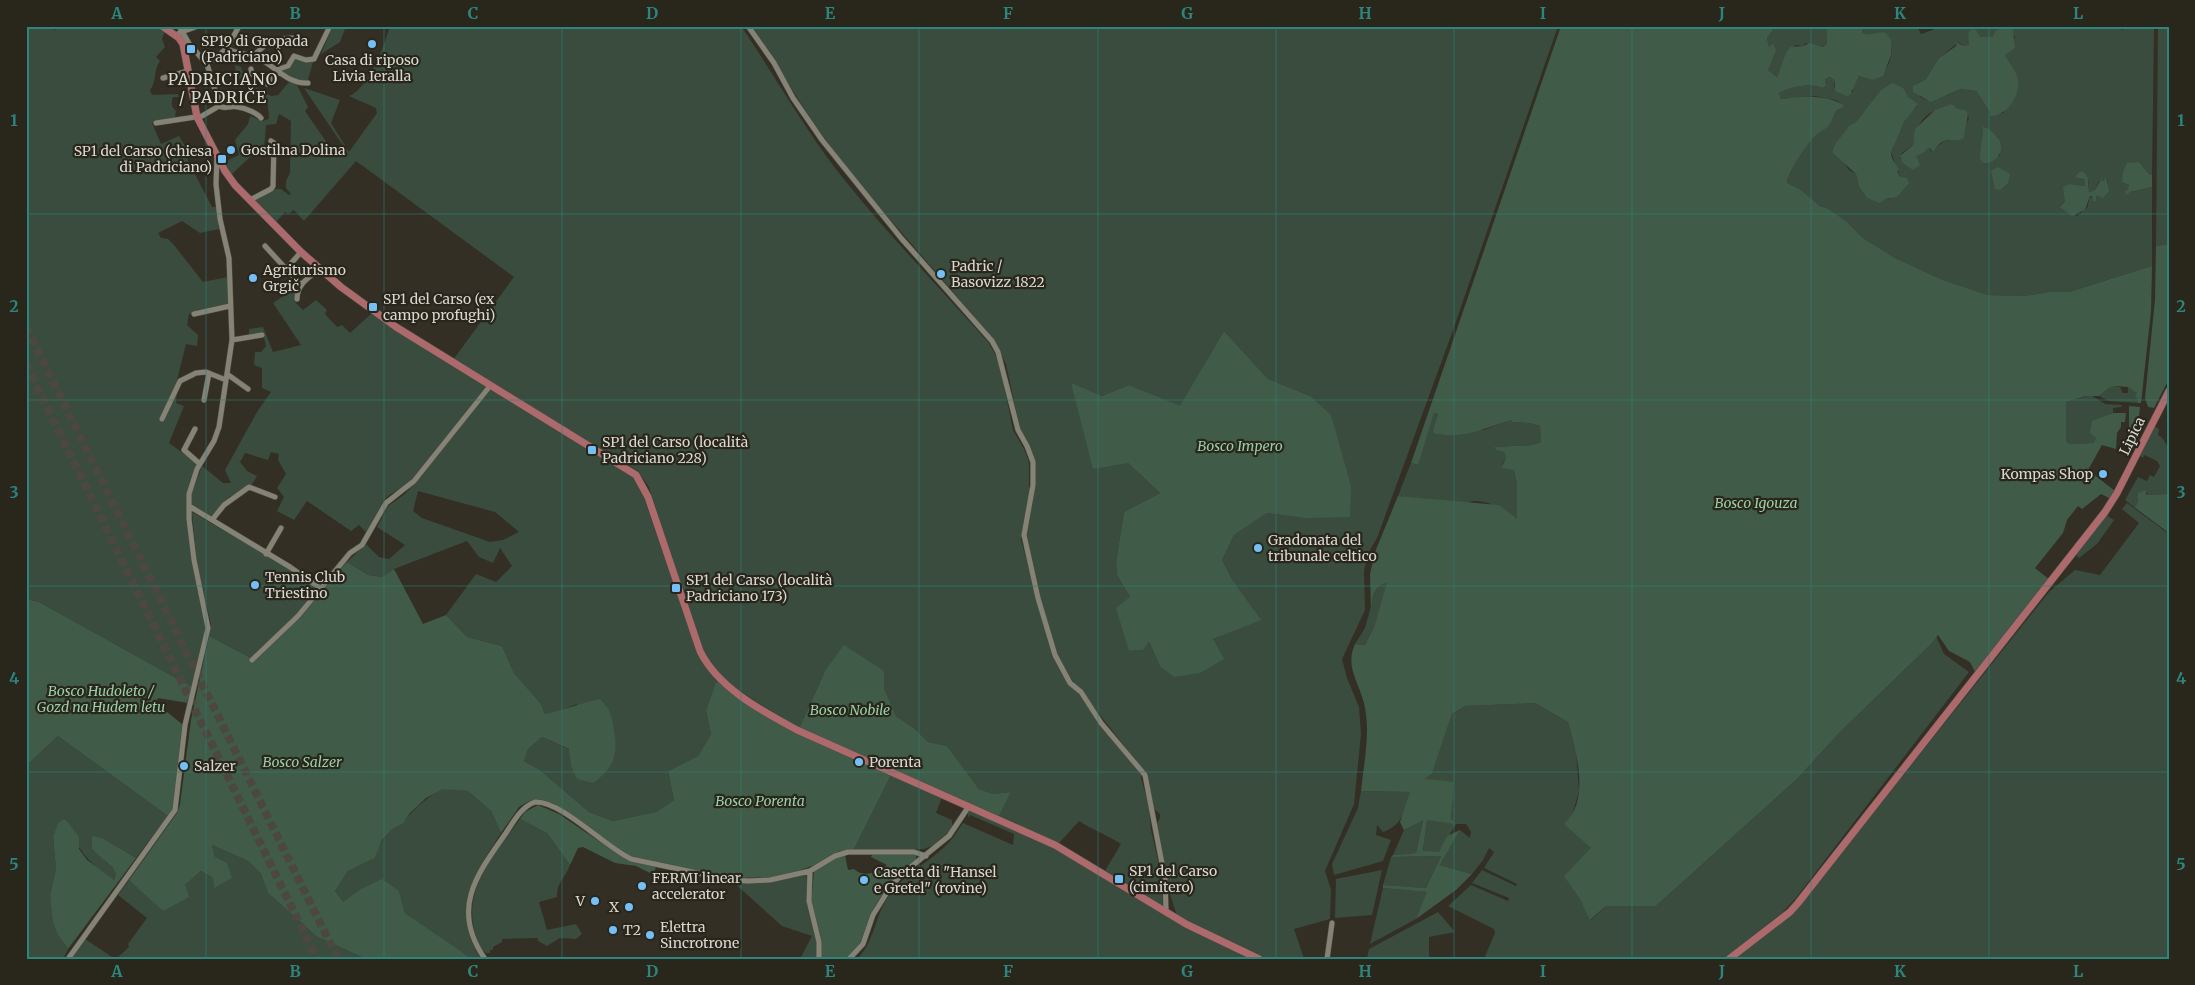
<svg xmlns="http://www.w3.org/2000/svg" width="2195" height="985" viewBox="0 0 2195 985" font-family="Merriweather,serif">
<style>
.green{fill:#3a4c3e;fill-rule:evenodd}
.forest{fill:#405c48}
.lines{fill:none;stroke-linecap:round;stroke-linejoin:round}
.highway-tunnel{stroke:#4c483f;stroke-width:8;stroke-dasharray:8 4;stroke-linecap:butt}
.minor-casing{stroke:#4f4d44;stroke-width:6}
.major-casing{stroke:#4f4d44;stroke-width:8}
.minor{stroke:#858276;stroke-width:5}
.major{stroke:#ac6a6c;stroke-width:7}
.grid{fill:none;stroke:#2d857d;stroke-width:1;stroke-opacity:0.55}
.poi-dot{fill:#74c0f6;stroke:#29261b;stroke-width:2}
.labels{text-anchor:middle;dominant-baseline:central;stroke-width:4.5;stroke-linejoin:round;paint-order:stroke}
.poi-label{font-size:14px;fill:#d9d7d0;stroke:#29261b;text-anchor:start}
.street-label{font-size:14px;fill:#d9d7d0;stroke:#29261b}
.park-label{font-size:14px;font-style:italic;fill:#99cea7;stroke:#29261b}
.quarter-label{font-size:16px;letter-spacing:1px;fill:#d9d7d0;stroke:#29261b}
.neatline{fill:none;stroke:#2d857d;stroke-width:2}
.grid-label{font-size:16px;text-anchor:middle;font-weight:bold;fill:#2d857d}
</style>
<rect width="100%" height="100%" fill="#332f25"/>
<path class="green" d="M26 26H50L55 30 59 26H158L165 31 162 39 165 47 156 57 160 61C153 70 157 82 150 90L152 95 178 94 179 97H173C171 103 171 107 176 111L175 117 152 123 161 144 179 136 185 146 188 161 212 207H216L219 229 200 233 182 221 158 233 161 238 168 239 174 245 203 282 228 277 229 306 189 314 187 325 198 335 197 346 186 344 176 384 159 420 164 422 177 391 176 403 184 406 169 443 198 464 186 501V516L194 574 205 619V630L192 687 39 602 26 599Z
M333 26H346L340 42 321 54Z
M390 26H741C777 79 807 134 847 183 891 238 941 289 988 342L999 361 1013 430 1024 449 1029 462V495L1021 540 1053 657 1069 685 1078 693 1101 727 1142 773 1141 778 1149 807 1151 830 1160 869 1163 907 1105 871 1121 844C1107 835 1093 830 1079 821L1059 843 999 816 1011 792 993 794 979 789 947 746 928 742 914 728 896 716 884 688 825 671 799 729 734 687 715 670 701 647 649 487 638 471 453 360 514 277 356 161 304 221 294 210 288 214 285 212 275 223 254 201 275 189H281L289 195 291 194 286 188V181L290 173 291 121 279 114 276 124 266 125 264 148 249 158 230 176 224 162 239 155 235 140 248 124 250 116 262 121 269 119 268 105 265 101C252 98 249 89 244 78L236 79 235 65 241 67 242 71 249 74 247 79 249 83 271 96 278 95 289 82 297 85 308 107 305 111 334 153 344 147 304 88 340 100 331 123 349 152 377 113 376 108 349 96C367 90 385 45 390 26Z
M752 26H1558L1452 333 1377 538 1368 553 1364 571 1365 610 1342 659 1347 678 1359 707 1361 734 1354 804 1325 871 1331 890 1330 919 1294 929 1304 959H1264L1177 915C1166 887 1162 855 1155 826L1160 818V814L1153 808 1147 774 1068 675 1058 656 1041 603 1026 535 1036 483 1035 460 1020 429 1006 364 992 337 851 174 810 118ZM1224 331 1268 379 1310 396 1304 518 1267 513 1234 535 1222 560 1233 581 1232 630 1160 666 1149 642 1143 650 1129 651 1130 597 1117 575 1116 562 1124 512 1160 493 1128 463 1071 384 1102 396 1129 385 1180 407Z
M1776 26H1827V44L1823 47 1806 43 1803 46 1796 45 1786 52 1777 77 1768 70 1769 47 1767 38Z
M1862 26H1921L1918 28 1921 34 1943 26H2008L1996 30 1992 37 1983 39 1968 33 1970 45 1963 46 1959 42 1939 58 1926 79 1917 84 1920 97 1927 100 1946 96 1961 89 1976 91 1990 112V116L2003 113 2017 91 2005 55 2015 38 2010 26H2120L2122 30 2130 26H2154L2152 175 2149 174 2139 162 2124 175 2122 182 2129 185 2130 192 2152 187V266L2069 292H2049L2024 296 1988 295 1943 280 1895 258 1863 238 1846 221 1829 209 1820 206 1800 189 1787 183C1787 173 1810 139 1818 132 1822 130 1825 130 1828 127 1833 121 1833 115 1837 110L1842 108V104L1835 100 1815 96 1781 99 1779 93C1792 87 1808 82 1822 88L1826 86 1825 79 1830 77 1835 81 1834 87 1853 92V86L1859 76 1872 80C1877 76 1885 72 1887 67 1893 56 1893 42 1886 33L1868 36 1862 33ZM1880 91 1908 97 1917 107C1905 114 1896 139 1891 152L1900 177 1890 199 1867 198 1859 187 1856 174 1849 170 1845 164 1850 125 1856 122ZM1956 108 1962 110 1969 118 1964 129V138L1944 141 1931 152 1930 148 1928 147 1916 156 1900 159 1902 153 1913 145C1914 131 1921 116 1936 110 1941 108 1950 109 1956 108ZM1984 126 1990 133 1998 137 2000 155 1993 161C1985 149 1978 141 1984 126ZM2084 172 2089 182V192L2095 190 2099 181H2104L2107 178 2108 190 2097 195 2096 201 2090 196 2087 208 2077 216 2061 205 2065 201V190L2070 184 2085 186V180L2080 179Z
M2158 26H2169V244L2156 246Z
M294 56 314 59 307 83 289 79 278 68 284 67Z
M295 288 294 301 303 310 316 300 327 310 325 314 337 327 342 325 350 333 371 314 486 387 414 477 401 488 388 496 383 502 367 533 359 525 351 531 307 501 294 520 277 511 284 497 277 488 286 474 278 460 279 454 271 452 268 460 245 453 240 462 247 471 257 476 251 486 232 498 230 496 211 518 191 505V496L202 466 223 483H231L225 470 257 412 271 392 262 388V368L254 365 255 352H261L266 346 263 333 249 335V329L263 327 273 352 301 345 273 303Z
M2115 386 2120 387 2123 393H2128V387C2135 390 2140 394 2138 403L2109 401 2099 396 2109 388Z
M489 389 631 475 641 489 691 633 720 682 706 711 711 734 698 756 668 771 674 800 656 812 613 821 589 812 540 770 524 761 528 749 542 737 570 750 571 766 577 704 559 711 545 714 541 704 514 673 502 646 467 637 446 615 476 574 496 582 512 566 500 548 493 563 479 557 467 541 394 569 382 577 368 575 347 562 366 544 379 557 389 559 405 545 377 527 388 506 405 494 426 470ZM418 491 495 512 519 532 503 540 490 542 422 518 413 511Z
M2091 395 2105 404 2122 405 2121 407 2113 408V413L2108 415 2093 443 2070 444 2066 442V402Z
M1434 413 1438 414 1433 429 1484 430 1511 420 1512 422 1530 423 1540 426 1541 442 1533 445 1494 447 1496 450 1504 452 1507 457 1503 463 1514 470 1517 485V520C1504 510 1483 496 1466 503L1398 496 1411 463 1417 465Z
M2155 426 2159 429 2158 435C2175 444 2169 478 2169 494L2149 495 2146 492 2137 499V506L2134 507 2125 500 2138 477 2147 481 2150 475 2154 477 2160 466 2157 461 2144 455 2143 458 2140 456Z
M2127 503 2169 534V959H1732L1796 910 2049 592 2075 570 2100 575 2139 523 2122 509Z
M192 512 289 569 317 590 307 600 298 615 251 658 209 636 211 624 197 566Z
M2106 515 2114 520 2097 544 2079 558 2077 556 2076 554Z
M1388 582 1374 627 1365 645 1355 644 1365 628 1376 588 1381 584Z
M1936 636 1944 654 1969 672 1796 898 1782 913 1723 959H1484L1495 933 1494 929 1448 906 1471 885 1508 901 1509 898 1472 883 1482 870 1516 886 1517 884 1484 868 1494 852 1489 848 1483 860 1472 874 1440 865 1460 830 1470 838 1471 832 1466 824H1456L1439 852H1423L1427 819 1455 823 1451 818 1452 803 1425 779 1432 774 1452 714 1465 706 1535 703 1568 722 1576 751 1579 791 1572 816 1591 847 1580 899 1591 920 1606 906H1656L1798 778 1840 732 1929 646Z
M58 736 168 816 136 858 104 839 105 861 113 868 116 874 114 880C85 861 79 850 65 819L60 822 53 836 56 869 50 895 58 935 68 949 63 959H26V766Z
M891 775 942 797 936 813 952 820V829L934 845 924 849 853 851Z
M444 788 468 791 491 811 501 833C474 874 450 911 481 959L466 957 461 951 405 913 399 891 359 890 343 902 335 891 348 871 375 858C379 847 382 838 391 830 395 827 401 825 404 821 416 807 427 797 444 788Z
M1361 791 1410 792C1404 811 1403 825 1383 832L1377 825 1376 835 1391 840 1383 861 1334 875 1332 864 1358 808Z
M971 811 1059 850 1253 959H857C874 943 875 916 888 897 905 872 933 861 952 839 956 834 959 828 963 823L1013 845 1014 834 970 815 968 818V812Z
M520 819 547 833 570 865C566 877 556 883 557 897L539 902 547 930 576 924 582 934 576 939 560 938 547 946 538 941V938L502 939V942L493 947V950H490V953H486C480 949 477 940 475 933 462 888 496 853 520 819Z
M1423 819 1416 853 1393 855 1404 830Z
M212 845 248 861 261 874 268 893 316 936 366 959H116L129 947 128 944 147 918 118 895 129 880 164 910 185 885 201 871 213 878 214 887 215 857Z
M1441 856 1426 888 1383 885 1391 857Z
M1382 870 1372 915 1335 918 1336 879Z
M806 873 816 937 817 959H800L812 936 782 926 733 882Z
M1383 888 1428 892 1416 919 1370 944Z
M1438 912 1455 932 1429 937V959H1367L1369 949Z
M85 939 115 959H70Z"/>
<path class="forest" d="M1561 26H1776L1767 38 1769 47 1773 44 1776 50 1768 70 1777 77 1786 52 1791 47 1803 46 1809 43 1823 47 1827 44V26H1862V33C1871 37 1877 31 1886 33L1891 40V55L1883 76 1872 80 1859 76 1850 95 1847 96 1835 91V81L1830 77 1825 79 1826 86 1822 88C1809 82 1792 87 1779 93L1781 99C1802 96 1826 94 1844 105L1842 108 1837 110C1833 115 1833 121 1828 127 1825 130 1822 130 1818 133 1810 139 1787 173 1787 183L1800 189 1820 206 1829 209 1846 221 1863 238 1895 258 1943 280 1988 295 2024 296 2049 292H2069L2152 266 2151 311 2141 403H2138V400L2135 395 2137 393 2128 387 2115 386 2109 388 2099 396H2086L2066 402V442L2070 444 2093 443 2096 438 2090 433 2092 421 2113 413H2126L2125 422H2121V427L2117 433 2116 449 2102 445 2088 470 2115 491 2111 499 2101 494 2082 509 2078 506 2067 520 2063 533 2035 568 2050 580 1975 672 1970 662 1949 651 1938 635 1929 646 1840 732 1798 778 1656 906H1606L1590 920 1580 899 1564 876 1591 848 1564 824C1591 800 1576 751 1568 722L1535 703 1465 706 1452 714 1432 774 1425 779 1454 782 1451 818 1456 824 1427 820 1423 851 1439 852 1447 836 1460 830 1440 865 1472 874 1456 890 1416 919 1427 892 1383 888V885L1426 888 1441 856 1391 857 1393 855 1416 853 1423 820 1404 830 1400 822 1410 792 1361 791C1364 761 1371 732 1364 703 1358 681 1345 666 1355 644L1365 645 1374 627 1387 583C1373 585 1373 598 1371 610L1370 574 1375 552 1398 496 1499 505 1517 519V485L1514 470 1502 468 1506 457 1504 452 1496 450 1494 447 1533 445 1541 442 1540 426 1530 423 1512 422 1511 420C1487 428 1459 440 1434 433L1433 429 1438 414 1434 413 1418 465 1411 463Z
M2010 26 2013 30 2015 48 2005 55C2008 62 2014 68 2017 76 2023 93 2007 117 1990 116V112L1976 91 1961 89 1931 102 1913 92V86L1926 79 1939 58 1956 46 1957 42 1963 46 1969 45 1968 33 1971 29 1976 30 1980 37H1992L1996 30Z
M1892 83 1903 88 1908 97 1918 104 1904 122 1891 152C1891 160 1896 163 1899 170L1897 171 1900 177 1907 178 1909 183 1897 197 1885 199 1880 203 1867 198 1859 187 1856 174 1832 152 1836 143 1850 125 1856 122 1880 91Z
M1952 104 1956 108 1967 111C1969 120 1964 128 1964 138 1952 145 1946 132 1933 152L1930 148H1928L1923 153 1916 156 1920 165 1913 170 1903 163 1900 156 1913 145 1915 129 1935 110Z
M1983 126C1987 128 1996 134 1998 138 2006 150 1997 164 1984 163L1980 159Z
M2139 162 2149 174 2152 175V187L2130 192 2126 195 2125 192 2128 189 2129 185 2122 182 2123 172 2127 163Z
M1998 167 2010 174 2008 183 2000 190 1995 189 1991 171Z
M2079 172H2084L2088 178 2089 192 2095 190 2100 181H2104L2106 177 2109 191 2103 198 2097 195 2096 201H2093L2092 196H2090L2085 210 2072 216 2060 207 2065 201 2063 187 2070 184 2085 186V180L2075 177Z
M2169 244V379L2154 408 2148 407 2145 398 2155 300 2156 246Z
M1224 331 1268 379 1310 396 1331 415 1351 486 1350 517 1304 518 1267 513 1234 535 1222 560 1233 581 1261 620 1213 639 1224 659 1200 673 1174 677 1160 666 1149 642 1143 650 1129 651 1116 608 1130 597 1117 575 1116 562 1124 512 1160 493 1128 463 1093 469 1071 383 1102 396 1129 385 1180 406Z
M2129 406 2140 407 2137 436 2129 427Z
M2146 490V494L2149 495 2169 494V533L2134 507 2137 505 2138 493Z
M347 562 368 575 382 577 394 569 423 624 446 615 467 637 502 646 514 673 541 704 545 714C564 710 581 703 600 699 611 711 611 714 614 730 618 755 614 768 593 783L577 779 571 766 569 749 542 737 528 749 524 761 540 770 589 812 613 821 656 812 674 800 668 771 698 756 711 734 706 711 716 683 720 682 790 730 891 775 853 851H840L818 864 780 877 736 878 637 859 621 852 580 820 551 803 539 800 529 801 519 807 501 833 491 811 468 791 443 789 426 798 410 813 403 823 391 830 382 840 375 858 348 871 335 891 343 902 359 890 382 879 399 891 405 913 461 951 470 959H366L316 936 268 893 261 874 248 861 212 845 215 857 227 863 232 878 214 888 213 878 201 871 185 885 189 897 163 911 129 880 177 813 180 805 191 720 209 636 251 658 308 605Z
M26 599 39 602 192 687 188 703 158 698 156 703 183 725 174 807 168 816 58 736 26 766Z
M844 645 884 671V688L896 716 914 728 928 742 947 746 979 789 993 794 1011 792 999 816 799 729 825 671Z
M538 805 559 814 625 859 656 866 654 875 636 866 615 863 583 847 578 848 570 865 547 833 520 819 525 812Z
M65 819 79 837V849L87 860 114 880 116 874 113 868 92 849V836L104 839 136 858 68 949 58 935 53 922 50 895 56 869 53 836 59 822Z
M916 854V860C901 875 885 888 875 906 866 925 865 947 845 959H821L811 905 814 871 830 860 845 855 848 870 854 869C864 878 877 873 887 865L871 857 872 855Z"/>
<g class="lines">
<path class="highway-tunnel" d="M26 327 338 959
M26 364 317 959"/>
<defs>
<path id="minor" d="M179 26 191 47
M748 26 774 63 793 98 822 140 901 238 992 341 998 352 1018 430 1027 446 1033 462V485L1024 535 1038 598 1055 655 1070 683 1081 692 1101 723 1145 775 1165 879 1166 911
M179 33 198 26
M185 49 193 48 203 60H215L229 45 239 26
M227 49C236 53 243 53 253 56 273 62 286 85 308 83
M253 56 271 40 292 38
M251 69 252 74 267 84 279 72
M276 70 288 66 294 56 306 60 314 59 330 26
M163 78 188 71
M219 106C226 110 230 105 238 107 245 108 257 113 261 118
M156 123 202 116 219 106 220 96 216 93 206 61
M250 200 271 189 273 186 274 143 271 141
M265 246 299 283
M287 268 301 252
M297 299C297 284 309 277 320 269
M194 314 230 306
M232 340 262 335
M227 374 248 389
M204 400 209 373
M162 419 180 381 196 373 206 372 226 380
M195 429 184 450 200 464
M189 506 290 567 320 588
M212 520 224 505 249 487 275 497
M266 554 281 528
M252 660 298 616 350 553 362 545 386 503 414 481 490 386
M810 871 809 901 819 942V959
M68 959 175 810 185 725 208 628 194 560 189 519V494L197 469 214 441 219 427 232 340 229 258 220 219 216 184 217 156
M485 959C450 909 477 874 506 833 514 821 521 807 535 802 562 801 605 847 631 859L731 880 748 881 770 880 810 871 835 856 848 852H914L926 856
M849 959 863 944 873 915 891 886 902 874 949 836 969 806
M1327 959 1332 923"/>
<path id="major" d="M162 26 179 38 183 44 197 117 225 171 235 185 301 252 341 287 396 327 636 475 648 497 700 651C718 688 762 711 797 730L1055 845 1186 924 1259 959
M1729 959 1790 912 1798 903 2105 512 2117 493 2169 391"/>
</defs>
<use href="#minor" class="minor-casing"/>
<use href="#major" class="major-casing"/>
<use href="#minor" class="minor"/>
<use href="#major" class="major"/>
</g>
<path class="grid" d="M206 26V959M384 26V959M562 26V959M741 26V959M919 26V959M1098 26V959M1276 26V959M1454 26V959M1632 26V959M1811 26V959M1989 26V959M26 214H2169M26 400H2169M26 586H2169M26 772H2169"/>
<g class="poi-dot">
<circle cx="372" cy="44" r="5"/>
<rect x="186" y="44" width="10" height="10" rx="2.5"/>
<circle cx="231" cy="150" r="5"/>
<rect x="217" y="154" width="10" height="10" rx="2.5"/>
<circle cx="941" cy="274" r="5"/>
<circle cx="253" cy="278" r="5"/>
<rect x="368" y="302" width="10" height="10" rx="2.5"/>
<rect x="587" y="445" width="10" height="10" rx="2.5"/>
<circle cx="2103" cy="474" r="5"/>
<circle cx="1258" cy="548" r="5"/>
<circle cx="255" cy="585" r="5"/>
<rect x="671" y="583" width="10" height="10" rx="2.5"/>
<circle cx="859" cy="762" r="5"/>
<circle cx="184" cy="766" r="5"/>
<rect x="1114" y="874" width="10" height="10" rx="2.5"/>
<circle cx="864" cy="880" r="5"/>
<circle cx="642" cy="886" r="5"/>
<circle cx="595" cy="901" r="5"/>
<circle cx="629" cy="907" r="5"/>
<circle cx="613" cy="930" r="5"/>
<circle cx="650" cy="935" r="5"/>
</g>
<g class="labels">
<g class="poi-label">
<text x="201" y="41">SP19 di Gropada<tspan x="201" dy="16">(Padriciano)</tspan></text>
<text x="372" y="60" text-anchor="middle">Casa di riposo<tspan x="372" dy="16">Livia Ieralla</tspan></text>
<text x="241" y="150">Gostilna Dolina</text>
<text x="212" y="151" text-anchor="end">SP1 del Carso (chiesa<tspan x="212" dy="16">di Padriciano)</tspan></text>
<text x="951" y="266">Padric /<tspan x="951" dy="16">Basovizz 1822</tspan></text>
<text x="263" y="270">Agriturismo<tspan x="263" dy="16">Grgič</tspan></text>
<text x="383" y="299">SP1 del Carso (ex<tspan x="383" dy="16">campo profughi)</tspan></text>
<text x="602" y="442">SP1 del Carso (località<tspan x="602" dy="16">Padriciano 228)</tspan></text>
<text x="2093" y="474" text-anchor="end">Kompas Shop</text>
<text x="1268" y="540">Gradonata del<tspan x="1268" dy="16">tribunale celtico</tspan></text>
<text x="265" y="577">Tennis Club<tspan x="265" dy="16">Triestino</tspan></text>
<text x="686" y="580">SP1 del Carso (località<tspan x="686" dy="16">Padriciano 173)</tspan></text>
<text x="869" y="762">Porenta</text>
<text x="194" y="766">Salzer</text>
<text x="1129" y="871">SP1 del Carso<tspan x="1129" dy="16">(cimitero)</tspan></text>
<text x="874" y="872">Casetta di "Hansel<tspan x="874" dy="16">e Gretel" (rovine)</tspan></text>
<text x="652" y="878">FERMI linear<tspan x="652" dy="16">accelerator</tspan></text>
<text x="585" y="901" text-anchor="end">V</text>
<text x="619" y="907" text-anchor="end">X</text>
<text x="660" y="927">Elettra<tspan x="660" dy="16">Sincrotrone</tspan></text>
<text x="623" y="930">T2</text>
</g>
<g class="street-label">
<text transform="translate(2132 436) rotate(-64)">Lipica</text>
</g>
<g class="park-label">
<text x="1240" y="446">Bosco Impero</text>
<text x="1756" y="503">Bosco Igouza</text>
<text x="101" y="691">Bosco Hudoleto /<tspan x="101" dy="16">Gozd na Hudem letu</tspan></text>
<text x="850" y="710">Bosco Nobile</text>
<text x="302" y="762">Bosco Salzer</text>
<text x="760" y="801">Bosco Porenta</text>
</g>
<g class="quarter-label">
<text x="223" y="79">PADRICIANO<tspan x="223" dy="18">/ PADRIČE</tspan></text>
</g>
</g>
<rect width="2195" height="985" fill="none" stroke="#29261b" stroke-width="55"/>
<rect x="28" y="28" width="2140" height="930" class="neatline"/>
<g class="grid-label">
<text x="117" y="19">A</text>
<text x="295" y="19">B</text>
<text x="473" y="19">C</text>
<text x="652" y="19">D</text>
<text x="830" y="19">E</text>
<text x="1008" y="19">F</text>
<text x="1187" y="19">G</text>
<text x="1365" y="19">H</text>
<text x="1543" y="19">I</text>
<text x="1722" y="19">J</text>
<text x="1900" y="19">K</text>
<text x="2078" y="19">L</text>
<text x="14" y="126">1</text>
<text x="2181" y="126">1</text>
<text x="14" y="312">2</text>
<text x="2181" y="312">2</text>
<text x="14" y="498">3</text>
<text x="2181" y="498">3</text>
<text x="14" y="684">4</text>
<text x="2181" y="684">4</text>
<text x="14" y="870">5</text>
<text x="2181" y="870">5</text>
<text x="117" y="977">A</text>
<text x="295" y="977">B</text>
<text x="473" y="977">C</text>
<text x="652" y="977">D</text>
<text x="830" y="977">E</text>
<text x="1008" y="977">F</text>
<text x="1187" y="977">G</text>
<text x="1365" y="977">H</text>
<text x="1543" y="977">I</text>
<text x="1722" y="977">J</text>
<text x="1900" y="977">K</text>
<text x="2078" y="977">L</text>
</g>
</svg>
